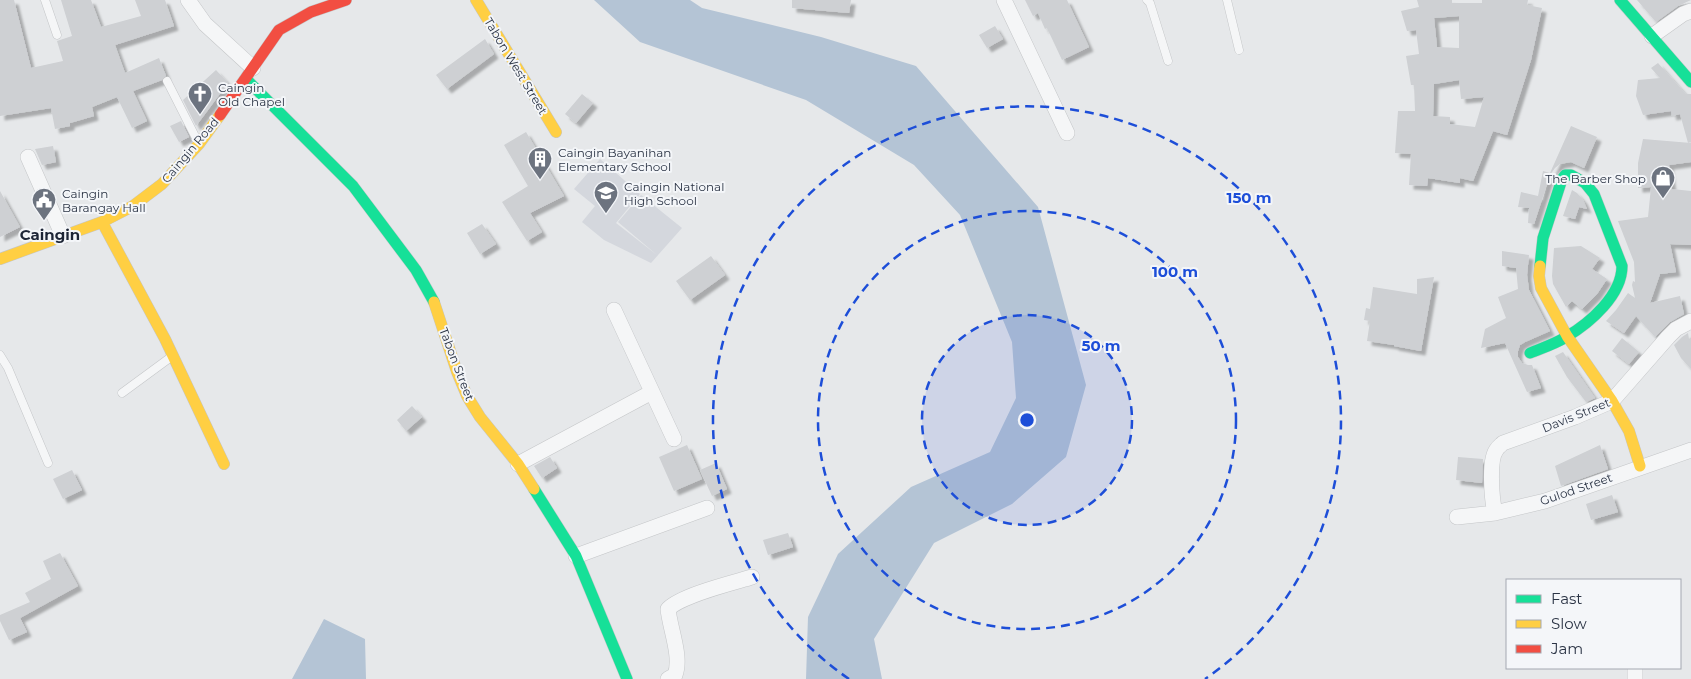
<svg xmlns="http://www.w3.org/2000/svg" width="1691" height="679" viewBox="0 0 1691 679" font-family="Montserrat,sans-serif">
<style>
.built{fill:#d4d7dd}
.water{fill:#b4c4d5}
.building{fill:#ced0d3;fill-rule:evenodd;filter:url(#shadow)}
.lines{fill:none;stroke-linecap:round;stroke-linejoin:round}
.lane-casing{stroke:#c4c6c8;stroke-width:9}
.street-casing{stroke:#c4c6c8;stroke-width:16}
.fast-casing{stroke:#c4c6c8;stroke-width:12}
.slow-casing{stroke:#c4c6c8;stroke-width:12}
.jam-casing{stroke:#c4c6c8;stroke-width:12}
.lane{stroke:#f5f6f7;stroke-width:8}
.street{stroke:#f5f6f7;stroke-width:15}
.fast{stroke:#16e098;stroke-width:11}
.slow{stroke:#ffcf43;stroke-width:11}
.jam{stroke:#f24e42;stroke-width:11}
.ring{fill:none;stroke:#1d4ed8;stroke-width:2.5;stroke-dasharray:9 6}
.labels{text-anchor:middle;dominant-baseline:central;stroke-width:4;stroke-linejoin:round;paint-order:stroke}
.street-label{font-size:12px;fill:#2b3445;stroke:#f4f6f9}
.poi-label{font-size:12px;fill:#2b3445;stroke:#f4f6f9;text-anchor:start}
.quarter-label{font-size:15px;font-weight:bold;fill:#1d2536;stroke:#f4f6f9}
.centre{fill:#1d4ed8;stroke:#f4f6f9;stroke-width:2.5}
.ring-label{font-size:15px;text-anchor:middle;font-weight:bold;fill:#1d4ed8;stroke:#f4f6f9;stroke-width:4;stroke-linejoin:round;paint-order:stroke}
</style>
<defs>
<filter id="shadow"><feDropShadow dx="4.5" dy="4.5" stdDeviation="1" flood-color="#0004"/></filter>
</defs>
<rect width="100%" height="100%" fill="#e6e8ea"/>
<path class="built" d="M600 159 640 194 616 223 657 255 618 222 641 195 682 228 651 263 604 240 582 222 595 206 574 189Z"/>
<path class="water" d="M594 0H690L702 8 821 37 916 66 1038 207 1086 385 1066 457 1012 504 934 543 874 639 882 679H806L808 617 838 554 911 487 990 452 1016 398 1012 342 960 215 914 165 806 100 640 42Z
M324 619 365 639 366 679H292Z"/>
<path class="building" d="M0 0H14L31 68 63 61 57 41 72 36 61 0H91L101 27 141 16 135 0H165L174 26 115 45 125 73 159 58 166 76 162 80 133 91 147 121 132 128 117 97 92 107 94 116 70 123V126L55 129 51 108 0 116Z
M792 0H851L849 13 792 8Z
M1025 0H1067L1089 47 1062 60 1047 28 1045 29 1038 13 1033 16Z
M1417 0H1452V3H1482V0H1528L1527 5 1542 8 1531 60 1507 135 1493 131 1473 181 1460 178V183L1428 178 1427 186 1409 185 1411 154 1395 153 1398 111H1415L1414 85H1411L1406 56 1419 54 1416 30 1407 31 1401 11 1419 7ZM1459 16V48L1437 47 1434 18ZM1459 80 1461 99 1484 97 1475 127 1450 124V117L1433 116 1434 84Z
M1637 0H1691L1678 6 1656 22Z
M995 26 1003 39 987 48 979 35Z
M485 39 494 54 447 89 436 75Z
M1658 63 1682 90 1686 94H1691V142L1688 143 1680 114 1672 116 1671 111 1643 115 1636 96 1638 80 1660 78 1651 68Z
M216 70 228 83 196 126 183 100Z
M582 94 593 103 576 123 565 114Z
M181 121 189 137 179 142 170 126Z
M1571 126 1597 137 1584 168 1571 162 1560 164 1555 168 1550 175 1534 224 1528 223 1529 208 1518 207 1521 192 1538 196 1543 171 1550 173Z
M526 132 564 196 530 213 542 232 527 241 502 202 528 186 504 145Z
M1643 139 1691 143V162L1669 165 1672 189 1691 191V245L1670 244 1676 272 1660 274 1650 303 1680 296 1684 314 1670 322 1655 337 1636 316 1624 333 1606 321 1616 310 1628 293 1635 298 1632 285 1633 281 1635 282 1634 262 1618 221 1648 217 1651 187 1638 188V163Z
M53 146 56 162 42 165 35 149Z
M1572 190 1577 193 1583 200 1587 209 1579 207 1575 219 1563 216Z
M0 191 20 227 0 237Z
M482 224 496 244 480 254 467 233Z
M1581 246 1600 258 1592 269 1607 279 1597 294 1582 309 1572 301 1566 307 1553 284 1552 276 1554 248Z
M1502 251 1529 255 1527 275 1529 290 1550 331 1525 342 1520 345 1518 351V357L1522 363 1528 365H1532L1541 388 1527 392 1505 343 1481 348 1485 329 1506 318 1498 297 1518 289 1516 268 1502 266Z
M711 256 725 275 690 300 676 281Z
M1434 277 1421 351 1394 346V345L1367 341 1370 321 1364 320 1366 308 1370 309 1373 287 1417 294V279Z
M1688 333 1689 339H1691V369L1681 358 1674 345 1682 337Z
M1622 338 1639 352 1629 364 1612 351Z
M1563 352 1595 398 1586 402 1567 377 1555 356Z
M412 406 422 417 406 431 397 420Z
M687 445 702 479 674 491 659 457Z
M1600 445 1608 469 1561 486 1555 466Z
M550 457 557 468 542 478 534 466Z
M1458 457 1483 459 1482 483 1456 480Z
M716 463 727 489 712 496 700 470Z
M72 470 82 490 63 499 53 479Z
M1612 495 1618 512 1591 520 1586 504Z
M788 533 793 547 768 555 763 540Z
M60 553 78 586 20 618 27 632 9 640 0 621V615L30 602 25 593 51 579 43 561Z"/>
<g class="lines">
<defs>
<path id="lane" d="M45 0 57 35
M1147 0 1150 3 1168 61
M1227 0 1239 50
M167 81 198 142
M0 355 8 368 48 463
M122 393 171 357"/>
<path id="street" d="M188 0 205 24 253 68
M1004 0 1067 133
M1652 36 1683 14 1691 11
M28 157 63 236
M614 310 674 439
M518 464 652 392
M1495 513C1492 500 1488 459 1497 449 1498 447 1501 445 1503 443L1575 417 1612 401 1668 337 1676 329 1691 321
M1457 517 1495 513 1545 501 1691 450
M576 556 707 508
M668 679 675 675C682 657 670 629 668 609 682 595 732 583 752 577
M1635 679V668"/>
<path id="fast" d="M1620 0 1691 82
M246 79 353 186 416 270 434 302
M1530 353C1542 348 1555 344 1566 337 1590 323 1622 295 1622 266L1594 194 1585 183 1571 175H1565L1562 179 1543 238 1540 266
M534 489 576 556 627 679"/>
<path id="slow" d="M476 0 556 132
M102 222 165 339 224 464
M0 259 102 222 133 206 162 184 199 144 220 115
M1540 266 1539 276 1541 288 1567 336 1612 401 1629 431 1640 466
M434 302 457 372 467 396 480 417 518 464 534 489"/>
<path id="jam" d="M220 115 279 30 311 12 346 0"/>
</defs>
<use href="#lane" class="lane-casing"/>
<use href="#street" class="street-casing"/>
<use href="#fast" class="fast-casing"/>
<use href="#slow" class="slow-casing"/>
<use href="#jam" class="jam-casing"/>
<use href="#lane" class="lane"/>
<use href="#street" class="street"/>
<use href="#fast" class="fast"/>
<use href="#slow" class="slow"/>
<use href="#jam" class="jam"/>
</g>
<circle cx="1027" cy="420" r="105" fill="#1d4ed8" fill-opacity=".12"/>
<g class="ring">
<circle cx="1027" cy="420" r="105"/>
<circle cx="1027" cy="420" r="209"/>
<path d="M849 679A314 314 0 1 1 1205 679"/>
</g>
<defs>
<symbol id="church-pin" viewBox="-11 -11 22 30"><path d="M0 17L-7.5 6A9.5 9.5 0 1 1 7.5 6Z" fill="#6c737f" stroke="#f4f6f9"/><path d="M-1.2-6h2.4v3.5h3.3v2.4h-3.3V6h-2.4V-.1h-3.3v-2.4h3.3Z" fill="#fff"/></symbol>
<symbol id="building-pin" viewBox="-11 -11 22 30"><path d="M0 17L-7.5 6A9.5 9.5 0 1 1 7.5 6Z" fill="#6c737f" stroke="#f4f6f9"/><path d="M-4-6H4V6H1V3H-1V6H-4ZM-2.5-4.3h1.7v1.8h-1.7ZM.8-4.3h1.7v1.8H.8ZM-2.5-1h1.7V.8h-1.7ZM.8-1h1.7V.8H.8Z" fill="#fff"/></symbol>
<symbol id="shop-pin" viewBox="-11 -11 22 30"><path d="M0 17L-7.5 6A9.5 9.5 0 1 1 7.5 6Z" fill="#6c737f" stroke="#f4f6f9"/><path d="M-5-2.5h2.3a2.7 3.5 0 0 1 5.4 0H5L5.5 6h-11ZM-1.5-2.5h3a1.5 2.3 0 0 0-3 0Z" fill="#fff"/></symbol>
<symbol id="school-pin" viewBox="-11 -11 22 30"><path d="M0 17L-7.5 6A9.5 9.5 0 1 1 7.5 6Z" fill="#6c737f" stroke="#f4f6f9"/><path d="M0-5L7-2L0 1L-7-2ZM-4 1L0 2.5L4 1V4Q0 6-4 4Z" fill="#fff"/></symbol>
<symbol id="civic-pin" viewBox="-11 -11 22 30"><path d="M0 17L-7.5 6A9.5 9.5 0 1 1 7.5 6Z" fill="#6c737f" stroke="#f4f6f9"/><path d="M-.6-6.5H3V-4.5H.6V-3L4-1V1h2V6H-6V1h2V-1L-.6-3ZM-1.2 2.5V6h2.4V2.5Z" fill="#fff"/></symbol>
</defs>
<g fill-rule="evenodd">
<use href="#church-pin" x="186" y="80" width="28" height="38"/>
<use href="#building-pin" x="526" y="145" width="28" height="38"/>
<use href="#shop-pin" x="1649" y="164" width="28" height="38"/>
<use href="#school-pin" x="592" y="179" width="28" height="38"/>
<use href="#civic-pin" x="30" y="186" width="28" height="38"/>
</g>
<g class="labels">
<g class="street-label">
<text transform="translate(516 66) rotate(59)">Tabon West Street</text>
<text transform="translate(190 150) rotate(-50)">Caingin Road</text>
<text transform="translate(457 364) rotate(69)">Tabon Street</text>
<text transform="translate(1576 415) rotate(-22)">Davis Street</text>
<text transform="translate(1576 489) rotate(-19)">Gulod Street</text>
</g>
<g class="poi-label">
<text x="218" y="87">Caingin<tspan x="218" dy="14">Old Chapel</tspan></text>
<text x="558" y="152">Caingin Bayanihan<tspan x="558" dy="14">Elementary School</tspan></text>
<text x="1646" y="178" text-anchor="end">The Barber Shop</text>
<text x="624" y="186">Caingin National<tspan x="624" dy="14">High School</tspan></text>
<text x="62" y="193">Caingin<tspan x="62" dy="14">Barangay Hall</tspan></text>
</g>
<g class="quarter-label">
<text x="50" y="234">Caingin</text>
</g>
</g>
<circle cx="1027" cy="420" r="8" class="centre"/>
<g class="ring-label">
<text x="1249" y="203">150 m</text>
<text x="1175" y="277">100 m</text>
<text x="1101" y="351">50 m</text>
</g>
<rect x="1506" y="579" width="175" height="90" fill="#f4f6f9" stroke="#a4a8b1"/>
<rect x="1516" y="595" width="25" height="8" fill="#16e098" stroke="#a4a8b1"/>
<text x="1551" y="604" font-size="15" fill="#2b3445">Fast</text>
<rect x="1516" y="620" width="25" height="8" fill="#ffcf43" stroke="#a4a8b1"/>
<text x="1551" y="629" font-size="15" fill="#2b3445">Slow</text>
<rect x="1516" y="645" width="25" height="8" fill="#f24e42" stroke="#a4a8b1"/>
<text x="1551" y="654" font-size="15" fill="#2b3445">Jam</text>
</svg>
